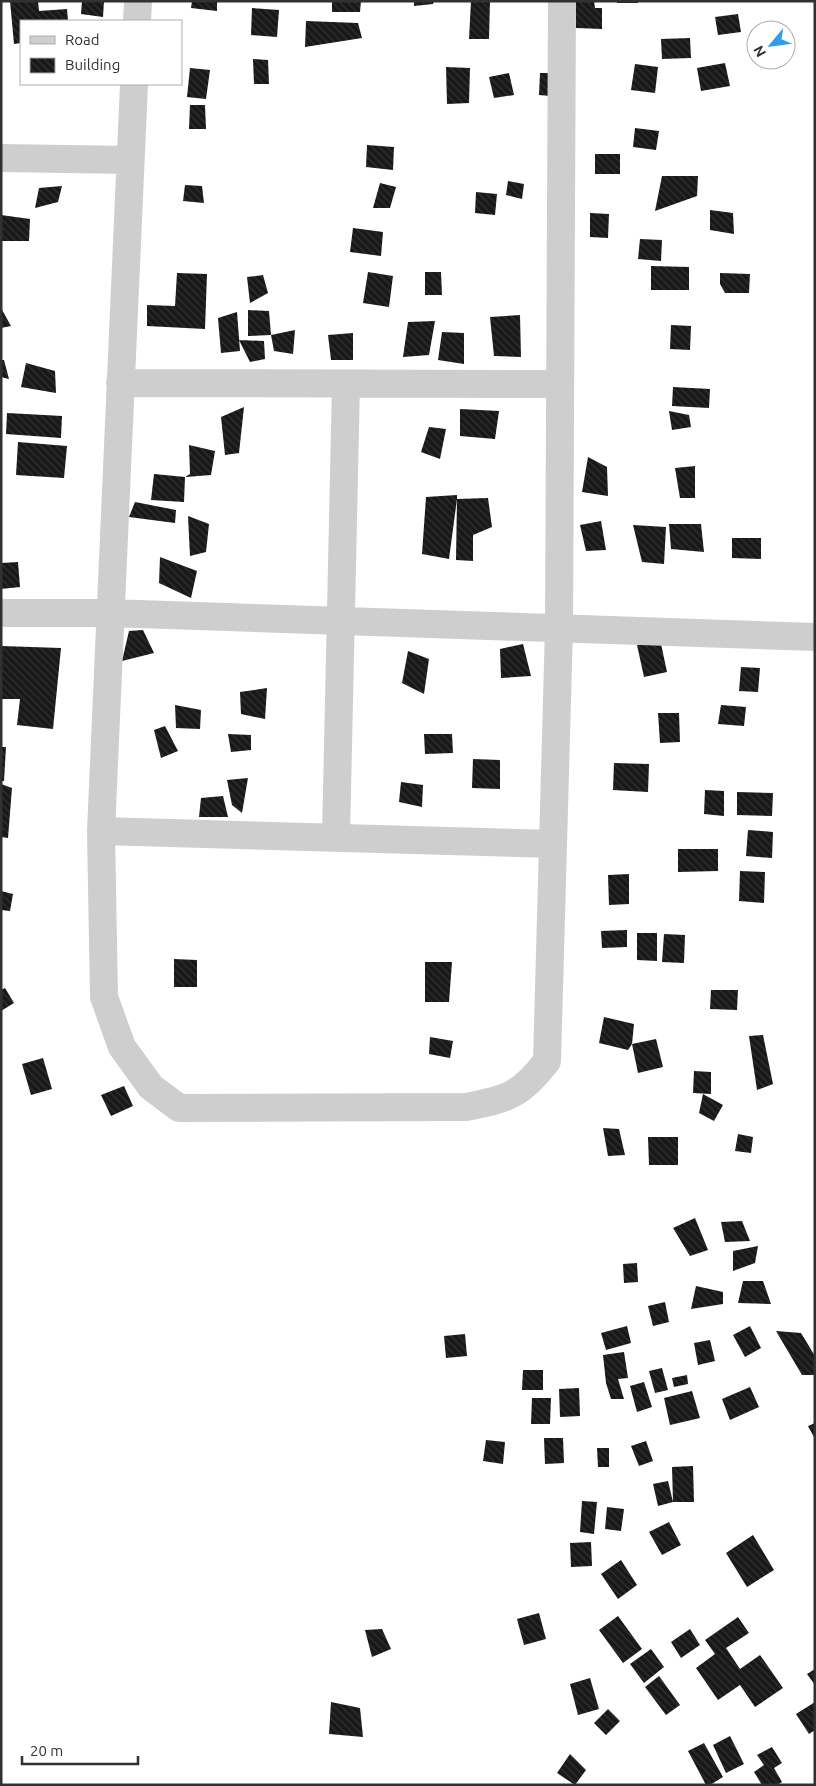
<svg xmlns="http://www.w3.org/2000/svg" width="816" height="1786" viewBox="0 0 816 1786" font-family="Ubuntu,sans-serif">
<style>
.building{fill:url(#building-back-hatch)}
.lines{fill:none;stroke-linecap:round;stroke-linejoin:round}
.street{stroke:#cecece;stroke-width:28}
</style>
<defs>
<pattern id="building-back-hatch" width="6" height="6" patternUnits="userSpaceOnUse" patternTransform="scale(1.25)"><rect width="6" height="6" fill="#181818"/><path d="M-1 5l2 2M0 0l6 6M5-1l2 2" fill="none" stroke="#313131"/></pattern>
</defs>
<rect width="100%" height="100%" fill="#fff"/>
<path class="building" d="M10 1H38L39 11 67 9 68 21H21V43L14 44Z
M82 1H104L103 17 81 14Z
M192 1H217V11L191 8Z
M332 1H361L360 12H332Z
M414 1H434L433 4 414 6Z
M471 1H490L489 39H469Z
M576 1H594L595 8H602V29L576 28Z
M617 1H638V3H617Z
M252 8 279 10 277 37 251 35Z
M738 14 741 32 718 35 715 17Z
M306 21 358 23 362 38 305 47Z
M690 38 691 58 662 59 661 39Z
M253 59 268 60 269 84H254Z
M725 63 730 86 701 91 697 68Z
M635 64 658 67 655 93 631 90Z
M446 67 470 68 469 103 447 104Z
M190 68 210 70 206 99 187 97Z
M509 73 514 95 494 98 489 77Z
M540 73H551L550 96 539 95Z
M190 105H205L206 129H189Z
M635 128 659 131 656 150 633 147Z
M367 145 394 147 393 170 366 167Z
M595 154H620V174H595Z
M662 176H698L697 196 655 211Z
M508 181 524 184 522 199 506 195Z
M380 183 396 187 390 208H373Z
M185 185 202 186 204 203 183 201Z
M62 186 58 202 35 208 39 188Z
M476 192 497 194 495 215 475 213Z
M710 210 733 213 734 234 710 230Z
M590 213 609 214 608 238 590 237Z
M1 215 30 219 29 241H1Z
M353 228 383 232 381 256 350 252Z
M640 239 662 240 661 261 638 259Z
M651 266 689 267V290H651Z
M368 272 393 276 389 307 363 303Z
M425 272H441L442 295H425Z
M177 273 207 274 205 329 147 326V305L175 306Z
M720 273 750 274 749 293H725L720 284Z
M263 275 268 293 250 303 247 277Z
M1 308 11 326 1 328Z
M248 310 269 311 271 335 248 336Z
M237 312 240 351 221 353 218 318Z
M520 315 521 357 494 356 490 317Z
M435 321 429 355 403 357 408 322Z
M671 325 691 326 690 350 670 349Z
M295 330 293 354 274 351 271 335Z
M442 332 464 333V364L438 360Z
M353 333V360H331L328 335Z
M239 340 264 341 265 359 250 362Z
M1 360H4L9 379 1 377Z
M26 363 55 371 56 393 21 387Z
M673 387 710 389 709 408 672 406Z
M244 407 239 453 225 455 221 417Z
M460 409 499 411 495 439 460 436Z
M669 411 689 415 691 427 672 430Z
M7 413 62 416 61 438 6 434Z
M429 427 446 429 440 459 421 452Z
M18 442 67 446 64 478 16 475Z
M189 445 215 451 211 475 185 477 190 474Z
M588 457 607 467 608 496 582 492Z
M695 466V498H680L675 468Z
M154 474 185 477 184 502 151 500Z
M457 495V499L488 498 492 527 473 535V561L456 560 457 499 449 559 422 554 426 497Z
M135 502 176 510 175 523 129 517Z
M188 516 209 524 206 552 190 556Z
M601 521 606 550 586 551 580 525Z
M669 524H701L704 552 671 549Z
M633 525 666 527 664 564 642 562Z
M732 538H761V559L732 558Z
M160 557 197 571 191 598 159 583Z
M18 562 20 587 1 589V563Z
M143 630 154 653 122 661 129 631Z
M660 639 667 672 644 677 637 645Z
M523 644 531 676 501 678 500 649Z
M1 646 61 648 53 729 17 725 20 699H1Z
M408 651 429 659 424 694 402 683Z
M741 667 760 668 758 692 739 691Z
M267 688 265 719 241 714 240 692Z
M175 705 201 710 200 729 176 728Z
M721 705 746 707 744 726 718 724Z
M658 713H679L680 742 660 743Z
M165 726 178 751 161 758 154 730Z
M228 734 251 735V750L231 752Z
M424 734H452L453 753 425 754Z
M1 747H6L4 781H1Z
M473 759 500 760V789L472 788Z
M614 763 649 764 648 792 613 790Z
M248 778 242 813 232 805 227 780Z
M401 782 423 785 422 807 399 802Z
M1 784 12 788 8 838 1 837Z
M705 790 724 791V816L704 814Z
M737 792 773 793 772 816 737 815Z
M223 796 228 817H199L201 798Z
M748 830 773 832 772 858 746 856Z
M678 849H718V871L678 872Z
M740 871 765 872 764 903 739 901Z
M629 874V904L609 905 608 875Z
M1 891 13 894 10 911 1 910Z
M627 930V947L602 948 601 931Z
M637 933H657V961L637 960Z
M664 934 685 935 684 963 662 962Z
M174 959 197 960V987H174Z
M425 962H452L449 1002H425Z
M5 988 14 1003 1 1011V990Z
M711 990H738L737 1010 710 1009Z
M604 1017 634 1024 632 1044 628 1050 599 1043Z
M763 1035 773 1084 757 1090 749 1036Z
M430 1037 453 1041 450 1058 429 1054Z
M656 1039 663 1067 638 1073 632 1044Z
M43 1058 52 1089 31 1095 22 1064Z
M694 1071 711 1072V1094L693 1093Z
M124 1086 133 1106 111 1116 101 1095Z
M703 1094 723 1105 714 1121 699 1113Z
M603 1128 619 1129 625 1155 608 1156Z
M738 1134 753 1137 751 1153 735 1151Z
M648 1137H678V1165H649Z
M695 1218 708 1250 690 1256 673 1228Z
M742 1221 750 1241 725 1242 721 1222Z
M758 1246 755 1263 733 1271V1251Z
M637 1263 638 1282 624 1283 623 1264Z
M743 1281H763L771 1304 738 1303Z
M696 1286 723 1292V1304L691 1309Z
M665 1302 669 1322 653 1326 648 1306Z
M627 1326 631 1343 606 1350 601 1333Z
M750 1326 761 1348 745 1357 733 1335Z
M776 1331 801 1333 815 1356V1375H802Z
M465 1334 467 1356 446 1358 444 1336Z
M710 1340 715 1361 698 1365 694 1343Z
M624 1352 628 1378 618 1379 624 1399H611L606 1383 603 1355Z
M662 1368 668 1390 655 1393 649 1371Z
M523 1370H543V1390H522Z
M687 1375 688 1384 674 1387 672 1378Z
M644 1382 652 1407 637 1412 630 1386Z
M750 1387 759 1407 730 1420 722 1399Z
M579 1388 580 1416 560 1417 559 1389Z
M692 1391 700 1418 670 1425 664 1398Z
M532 1398H551L550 1424H531Z
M815 1423V1439L808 1426Z
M544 1438H563L564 1463 545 1464Z
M486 1440 505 1442 503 1464 483 1461Z
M646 1441 653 1461 639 1466 631 1446Z
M597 1448H609V1467H598Z
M693 1466 694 1502H673L672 1467Z
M668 1481 673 1502 658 1506 653 1484Z
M582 1501 597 1502 594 1534 580 1532Z
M607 1507 624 1509 621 1531 605 1529Z
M669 1522 681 1545 662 1555 649 1532Z
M753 1535 774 1570 747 1587 726 1553Z
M591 1542 592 1566 571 1567 570 1543Z
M621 1560 637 1585 618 1599 601 1574Z
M539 1613 546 1639 524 1645 517 1619Z
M618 1616 642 1649 623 1663 599 1630Z
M738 1617 749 1633 726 1648 740 1669 760 1655 783 1688 755 1707 740 1685 718 1700 696 1668 715 1654 705 1640Z
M382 1629 391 1649 372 1657 365 1630Z
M690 1629 700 1645 681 1658 671 1642Z
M651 1649 664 1667 644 1683 630 1664Z
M815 1669V1685L807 1674Z
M659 1676 680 1705 666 1715 645 1687Z
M590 1678 599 1709 578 1715 570 1684Z
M331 1702 360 1708 363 1737 329 1734Z
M815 1702V1730L809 1734 796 1714Z
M608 1709 620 1721 606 1735 594 1723Z
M730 1736 744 1764 726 1773 713 1745Z
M704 1743 723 1777 710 1785H706L688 1751Z
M772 1747 782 1763 774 1768 782 1782 777 1785H762L754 1772 764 1765 757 1755Z
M570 1754 586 1770 575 1785 557 1773Z"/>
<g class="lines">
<path class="street" d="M137 21 138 1
M134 84 101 831 104 997 122 1047 151 1087 179 1108 466 1107C508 1099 521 1095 547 1061L559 628 562 1
M1 158 130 160
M120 383 560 384
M1 613H109L815 637
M101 831 553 844
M336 837 346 384"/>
</g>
<rect width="816" height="1786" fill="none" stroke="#313131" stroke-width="5"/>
<rect x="20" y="20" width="162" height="65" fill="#ffffff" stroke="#adadad"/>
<rect x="30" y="36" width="25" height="8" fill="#cecece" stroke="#adadad"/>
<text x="65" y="45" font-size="15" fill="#313131">Road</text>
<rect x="30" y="58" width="25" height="15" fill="url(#building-back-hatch)" stroke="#adadad"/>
<text x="65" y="70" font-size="15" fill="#313131">Building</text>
<g transform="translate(771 45) rotate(241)"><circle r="24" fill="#ffffff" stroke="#adadad"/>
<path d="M0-4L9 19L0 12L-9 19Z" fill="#309dea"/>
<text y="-8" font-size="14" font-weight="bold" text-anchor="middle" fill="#313131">N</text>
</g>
<path d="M22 1756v8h116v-8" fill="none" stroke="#313131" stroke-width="2.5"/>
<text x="30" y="1756" font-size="15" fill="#313131" stroke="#ffffff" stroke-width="4" paint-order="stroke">20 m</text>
</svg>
